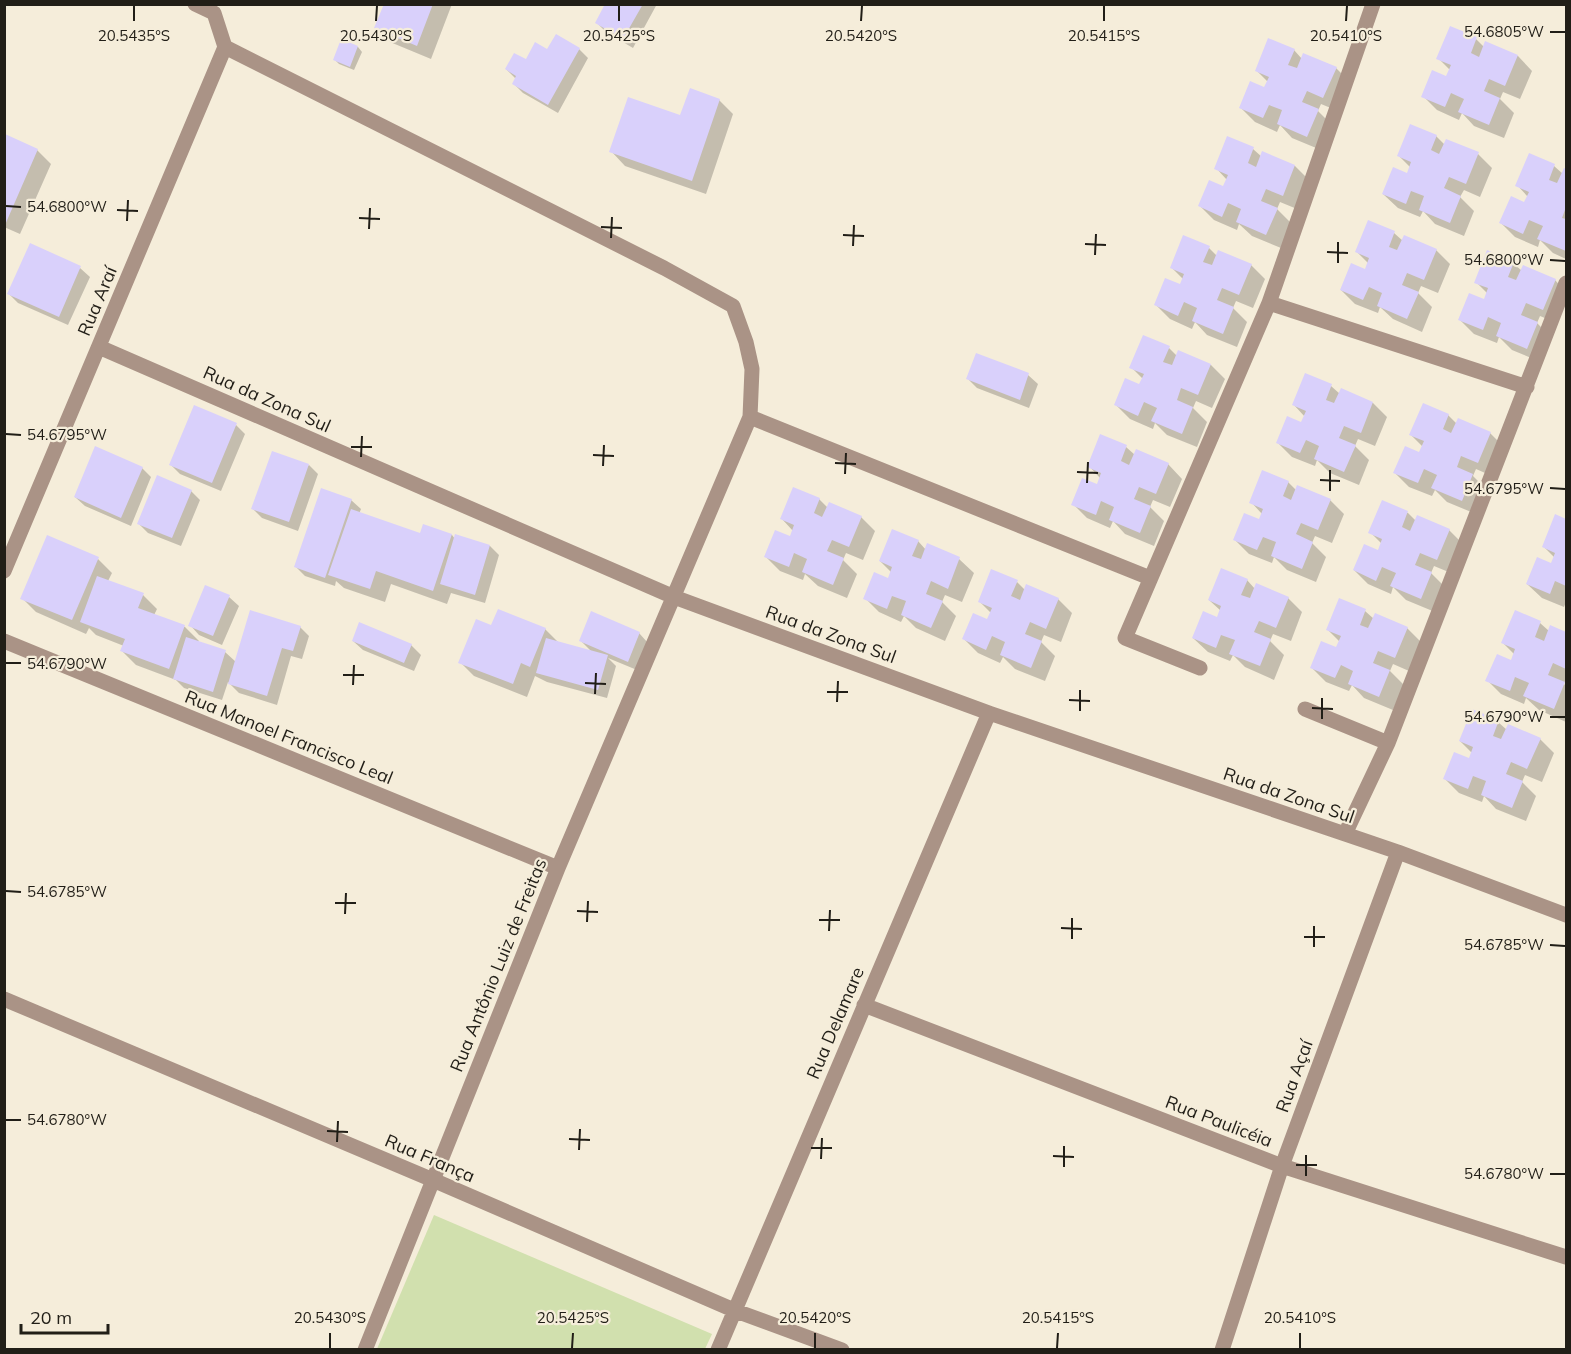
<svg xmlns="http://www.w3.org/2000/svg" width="1571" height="1354" viewBox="0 0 1571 1354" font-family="Mulish,sans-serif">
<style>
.green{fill:#d1e0ae}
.shadow{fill:#0003}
.building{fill:#d9d0fb}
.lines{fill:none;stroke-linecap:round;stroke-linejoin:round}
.minor{stroke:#aa9386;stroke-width:15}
.ticks{fill:none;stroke:#211e17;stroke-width:2}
.labels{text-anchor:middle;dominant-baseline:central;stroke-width:4.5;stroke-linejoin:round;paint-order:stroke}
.street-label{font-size:18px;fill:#211e17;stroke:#f5edda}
.ticks-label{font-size:15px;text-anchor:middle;fill:#211e17;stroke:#f5edda;stroke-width:4.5;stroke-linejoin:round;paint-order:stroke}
</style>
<rect width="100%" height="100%" fill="#f5edda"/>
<path class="green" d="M434 1215 712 1334 705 1349H377Z"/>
<path class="shadow" d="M385 4H452L431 59 390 42 376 28Z
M607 4H657L633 48 606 32 597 23Z
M1476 39 1484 47 1486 43 1518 56 1532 71 1520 99 1503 92 1500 99 1514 113 1504 138 1474 126 1462 113 1459 120 1437 110 1423 96 1447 78 1450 70 1438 58Z
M342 41 358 47 362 52 354 70 339 64 335 60Z
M579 49 588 58 558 113 523 93 514 84 516 79 506 69 547 51Z
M1294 50 1302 59 1336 68 1350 82 1338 111 1321 104 1318 111 1332 125 1321 150 1292 138 1280 125 1277 132 1255 122 1241 108 1265 89 1268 82 1256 70Z
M719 100 733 114 706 194 625 166 611 151 681 116Z
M4 136 37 150 51 164 20 234 4 227Z
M1436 136 1445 145 1447 141 1478 154 1492 168 1480 197 1464 190 1460 197 1474 211 1464 236 1435 224 1423 211 1420 217 1398 208 1383 194 1407 175 1411 168 1399 156Z
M1253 149 1262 157 1263 153 1295 166 1309 180 1297 209 1280 202 1277 209 1291 223 1281 248 1252 236 1239 224 1237 230 1214 220 1200 206 1224 188 1227 180 1216 168Z
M1554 166 1563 174 1564 170 1566 171V259L1553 253 1540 240 1538 247 1515 237 1501 223 1525 204 1528 197 1517 185Z
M1394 233 1403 241 1436 250 1450 264 1438 293 1421 286 1418 293 1432 307 1422 332 1393 319 1380 307 1378 313 1355 304 1341 290 1365 271 1369 264 1357 252Z
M1184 237 1209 248 1217 256 1251 265 1265 279 1253 308 1236 301 1233 308 1247 322 1237 347 1207 335 1195 322 1192 329 1170 319 1156 305 1181 286 1183 279 1171 267Z
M1513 263 1522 271 1555 280 1566 292 1557 323 1540 316 1537 323 1551 337 1541 362 1512 350 1499 337 1497 343 1474 334 1460 320 1485 301 1488 294 1476 282Z
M80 268 90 277 68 325 18 303 9 294Z
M1169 348 1177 356 1211 365 1225 379 1212 408 1196 401 1193 408 1207 422 1197 447 1167 435 1155 423 1153 429 1130 419 1116 405 1140 386 1143 379 1131 367Z
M1028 375 1038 384 1029 408 977 388 968 379Z
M1331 386 1340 394 1341 390 1373 403 1387 417 1375 446 1358 439 1355 446 1369 460 1359 485 1330 473 1317 460 1315 466 1292 457 1278 443 1302 424 1305 417 1294 405Z
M1448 415 1457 424 1490 433 1504 447 1492 476 1476 469 1473 476 1487 490 1476 514 1447 502 1435 490 1432 496 1409 487 1395 473 1420 454 1423 447 1411 435Z
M236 425 245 434 221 491 180 474 171 465Z
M1126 447 1135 455 1168 464 1182 479 1170 507 1153 500 1150 507 1164 521 1154 546 1125 534 1113 521 1110 528 1087 518 1073 504 1098 486 1100 478 1089 466Z
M309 465 318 474 298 531 262 518 253 509Z
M142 468 151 477 131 526 85 506 75 497Z
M1288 482 1297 491 1330 500 1344 514 1332 543 1315 536 1312 543 1326 557 1316 582 1287 570 1274 557 1272 563 1249 554 1235 540 1260 521 1262 514 1251 502Z
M191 491 200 500 181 546 148 533 139 524Z
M819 499 828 508 861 517 875 531 863 560 846 553 843 560 857 574 847 598 818 586 805 574 803 580 780 571 766 557 791 538 793 531 782 519Z
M351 500 361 509 359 514 421 535 424 526 452 535 455 539 490 546 499 555 485 603 451 593 447 604 391 584 385 602 344 588 336 581 335 586 305 576 296 567Z
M1382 502 1408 513 1416 521 1449 530 1463 544 1451 573 1434 566 1431 573 1445 587 1435 612 1406 600 1393 587 1391 594 1368 584 1354 570 1378 551 1382 544 1370 532Z
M1556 516 1566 521V602L1564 607 1542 598 1527 584 1552 565 1555 558 1543 546Z
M918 541 926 550 959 559 974 573 962 602 945 595 942 602 956 616 945 641 916 628 904 616 901 622 879 612 865 598 889 580 892 573 880 561Z
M98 559 112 573 108 581 143 595 157 609 154 615 185 627 199 641 198 643 225 652 236 662 300 627 309 636 302 659 291 656 277 705 239 693 228 682 222 700 184 688 176 680 136 665 122 651 124 646 96 635 89 628 86 634 36 612 22 598Z
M1247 580 1255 589 1288 598 1302 612 1291 641 1273 634 1270 641 1284 655 1274 680 1245 667 1233 655 1230 661 1208 652 1193 638 1218 619 1221 611 1209 600Z
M1017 582 1025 590 1058 599 1072 613 1061 642 1044 635 1041 642 1055 656 1045 681 1015 669 1003 657 1000 663 978 653 964 639 988 621 991 613 979 601Z
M229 597 239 606 222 645 199 635 190 625Z
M1340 600 1365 611 1374 619 1407 628 1421 642 1409 671 1393 664 1390 671 1404 685 1393 710 1364 698 1352 685 1349 691 1326 682 1312 668 1337 649 1340 642 1328 630Z
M1515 612 1540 623 1549 631 1551 627 1566 634V678L1564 684 1566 686V722L1539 710 1526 698 1524 704 1501 694 1487 680 1512 662 1515 655 1503 643Z
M492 627 545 629 559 643 592 652 580 640 639 633 648 643 637 670 608 658 616 666 607 698 547 682 535 676 527 697 474 676 460 662Z
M353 641 411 645 421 655 414 671 363 650Z
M1498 722 1507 730 1540 739 1554 753 1542 782 1525 775 1522 782 1536 796 1526 821 1496 809 1484 796 1482 802 1459 793 1445 779 1470 760 1472 753 1460 741Z"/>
<path class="building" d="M384 4H433L417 46 374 28Z
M605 4H643L623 39 595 23Z
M1450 26 1477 37 1471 53 1479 57 1485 41 1518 55 1505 86 1489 79 1484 91 1500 98 1489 125 1458 112 1464 99 1451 93 1445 107 1421 97 1432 70 1446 76 1451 65 1436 59Z
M556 34 580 48 548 105 512 84 516 76 505 69 514 53 526 59 535 42 547 49Z
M1268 38 1295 49 1288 65 1297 68 1303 53 1337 67 1323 98 1307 91 1302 102 1319 109 1307 137 1277 124 1282 110 1269 105 1263 118 1239 108 1250 81 1264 87 1269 77 1255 71Z
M341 39 358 46 350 67 333 60Z
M690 88 720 99 692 181 609 152 628 97 680 115Z
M1410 124 1437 135 1431 150 1439 154 1446 139 1479 152 1466 184 1449 177 1444 188 1461 196 1450 223 1419 210 1424 196 1411 191 1406 204 1382 194 1393 167 1407 173 1411 162 1397 156Z
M5 134 38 149 5 225Z
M1227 136 1254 147 1248 163 1256 167 1262 151 1295 165 1283 196 1266 189 1261 201 1278 208 1266 235 1236 222 1241 209 1228 203 1222 217 1198 206 1209 180 1223 186 1228 175 1214 169Z
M1529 153 1555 164 1549 180 1557 183 1564 168 1566 169V207L1562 218 1566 219V251L1537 239 1543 226 1529 220 1523 234 1499 223 1511 196 1524 202 1529 192 1515 186Z
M1368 220 1395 231 1389 247 1397 250 1404 235 1437 249 1424 280 1407 273 1402 285 1419 292 1407 319 1377 306 1382 293 1369 287 1363 300 1340 290 1351 263 1365 269 1369 258 1355 252Z
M1183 235 1210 246 1203 262 1212 265 1218 250 1252 264 1239 295 1222 288 1217 300 1234 307 1223 334 1192 321 1197 308 1184 302 1178 316 1154 305 1165 278 1180 284 1184 274 1170 268Z
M30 243 81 266 59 317 7 294Z
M1487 250 1514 262 1508 277 1516 280 1523 265 1556 279 1543 310 1526 303 1521 315 1538 322 1527 349 1496 336 1501 323 1488 317 1483 330 1458 320 1469 293 1484 299 1488 288 1474 283Z
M1143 335 1170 346 1163 362 1172 365 1178 350 1211 364 1198 395 1181 388 1177 400 1193 407 1182 434 1151 421 1157 408 1144 402 1138 416 1114 405 1125 378 1139 384 1144 374 1129 368Z
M976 353 1029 373 1020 400 966 379Z
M1305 373 1332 384 1326 400 1334 403 1341 388 1373 402 1361 433 1344 426 1339 438 1356 445 1344 472 1314 459 1319 446 1306 440 1300 453 1276 443 1287 416 1301 422 1306 411 1292 405Z
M1423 403 1449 414 1443 429 1451 433 1458 418 1491 432 1478 463 1461 456 1457 467 1473 474 1462 501 1431 488 1437 475 1424 469 1418 483 1393 473 1405 446 1419 452 1424 441 1409 435Z
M194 405 237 423 212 483 169 465Z
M1100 434 1127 445 1121 461 1129 465 1136 449 1169 463 1156 494 1139 487 1134 499 1151 506 1140 533 1109 520 1114 507 1101 501 1096 515 1071 505 1082 478 1097 484 1101 473 1087 467Z
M95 446 143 467 121 518 74 497Z
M272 451 309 464 289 522 251 509Z
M1262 470 1289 481 1283 496 1291 500 1297 485 1331 499 1318 530 1301 523 1296 534 1313 542 1302 569 1271 556 1276 542 1263 537 1257 550 1233 540 1244 513 1259 519 1263 509 1249 503Z
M157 475 192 490 172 538 137 524Z
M793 487 820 498 814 513 822 517 829 502 862 516 849 547 832 540 827 551 844 558 833 585 802 572 807 559 794 553 789 567 764 557 775 530 790 536 794 525 780 519Z
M321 488 352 499 325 578 294 567Z
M1382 500 1408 511 1402 527 1410 531 1417 515 1450 529 1437 560 1420 553 1415 565 1432 572 1421 599 1390 586 1396 573 1382 567 1376 581 1353 570 1364 544 1378 550 1382 539 1368 533Z
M351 509 420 533 423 524 452 534 433 591 376 571 370 589 328 575Z
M1555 514 1566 519V586L1555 581 1550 594 1526 584 1537 557 1551 563 1555 553 1542 547Z
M892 529 919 540 912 556 921 559 927 543 960 557 948 589 931 581 926 594 943 601 931 628 901 615 906 601 892 596 887 609 863 599 874 572 888 578 892 567 879 561Z
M455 534 490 545 475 595 440 584Z
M47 535 99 557 72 620 20 599Z
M1221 568 1248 579 1241 595 1250 598 1256 583 1289 597 1276 628 1259 621 1254 632 1271 639 1260 666 1229 654 1235 640 1221 635 1216 648 1192 638 1203 611 1217 617 1221 606 1208 600Z
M991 569 1018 580 1011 596 1020 600 1026 584 1059 598 1046 629 1030 622 1025 634 1042 641 1031 668 1000 655 1005 642 992 636 986 650 962 639 973 613 987 619 992 608 978 602Z
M97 576 144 593 138 608 185 625 169 669 120 651 125 639 80 622Z
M205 585 230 595 213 636 188 626Z
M1339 598 1366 609 1360 625 1368 628 1375 613 1408 627 1395 658 1378 651 1373 663 1390 670 1379 697 1348 684 1353 671 1341 665 1335 678 1310 668 1321 641 1336 647 1341 636 1326 630Z
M498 609 546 628 530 667 521 663 513 684 458 663 476 619 491 625Z
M250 610 301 626 293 651 282 648 267 696 228 684Z
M1515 610 1541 621 1535 637 1544 641 1550 625 1566 632V669L1553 663 1548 675 1565 682 1554 709 1523 696 1529 683 1515 677 1510 691 1485 681 1497 654 1511 660 1515 649 1501 643Z
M591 611 640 632 628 662 579 641Z
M359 622 412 644 404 663 352 641Z
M186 637 226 650 213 692 173 679Z
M546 638 608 655 598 690 536 673Z
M1472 709 1499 720 1493 736 1501 739 1508 724 1541 738 1527 769 1511 762 1506 774 1523 781 1512 808 1481 795 1486 781 1473 776 1468 789 1443 779 1454 752 1469 758 1473 747 1459 741Z"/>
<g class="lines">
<path class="minor" d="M195 4 214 13 225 47 664 268 733 306 746 342 752 369 750 417 558 868 365 1350
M1269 303 1527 387
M99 347 674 597 989 713 1398 852 1566 915
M750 417 1150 578
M4 571 225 47
M4 641 558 868
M1200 668 1125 638 1269 303 1373 4
M1305 709 1388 743
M1345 834 1388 743 1566 283
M4 999 433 1180 736 1311 842 1350
M864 1005 1282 1166 1566 1257
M718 1350 989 713
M1222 1350 1282 1166 1398 852"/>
</g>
<path class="ticks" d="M134 21V6M376 21 377 6M619 21V6M861 21 862 6M1104 21V6M1346 21 1347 6M1550 32H1565M6 206 21 207M117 210 138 211M359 218 380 219M127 221 128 200M601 227 622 228M369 229 370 208M843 235 864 236M611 238 612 217M1085 244 1106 245M853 246 854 225M1327 252 1348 253M1095 255 1096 234M1550 260 1565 261M1338 263V242M6 434 21 435M351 447H372M593 455 614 456M361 457 362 436M835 463 856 464M603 466 604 445M1077 472 1098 473M845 474 846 453M1320 480 1340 481M1087 483 1088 462M1550 488 1565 489M1330 491V470M6 663H21M343 675H364M585 683 606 684M353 685 354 665M827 692H848M595 694 596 673M1069 700 1090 701M837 702 838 681M1312 708 1333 709M1080 711V690M1550 717H1565M1322 719V698M6 891 21 892M335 903H356M577 911 598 912M345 914 346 893M819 920H840M587 922 588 901M1061 928 1082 929M829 931 830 910M1304 937H1325M1072 939V918M1550 945 1565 946M1314 947V926M6 1120H21M327 1131 348 1132M569 1139 590 1140M337 1142 338 1121M811 1148H832M579 1150 580 1129M1053 1156 1074 1157M821 1159 822 1138M1296 1165H1317M1064 1167V1146M1550 1174H1565M1306 1176V1155M330 1348V1333M572 1348 573 1333M815 1348V1333M1057 1348 1058 1333M1300 1348V1333"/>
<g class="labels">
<g class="street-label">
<text transform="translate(97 301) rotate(-67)">Rua Araí</text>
<text transform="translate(267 399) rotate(24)">Rua da Zona Sul</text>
<text transform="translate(831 634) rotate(20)">Rua da Zona Sul</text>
<text transform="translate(289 737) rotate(22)">Rua Manoel Francisco Leal</text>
<text transform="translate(1289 795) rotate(19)">Rua da Zona Sul</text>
<text transform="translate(498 965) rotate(-68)">Rua Antônio Luiz de Freitas</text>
<text transform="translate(835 1023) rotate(-67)">Rua Delamare</text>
<text transform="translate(1294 1076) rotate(-70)">Rua Açaí</text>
<text transform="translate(1219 1121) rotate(21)">Rua Paulicéia</text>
<text transform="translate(430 1158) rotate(23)">Rua França</text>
</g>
</g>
<g class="ticks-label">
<text x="1504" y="37">54.6805°W</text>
<text x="134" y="41">20.5435°S</text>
<text x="376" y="41">20.5430°S</text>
<text x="619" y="41">20.5425°S</text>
<text x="861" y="41">20.5420°S</text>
<text x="1104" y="41">20.5415°S</text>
<text x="1346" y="41">20.5410°S</text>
<text x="67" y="212">54.6800°W</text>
<text x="1504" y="265">54.6800°W</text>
<text x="67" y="440">54.6795°W</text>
<text x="1504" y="494">54.6795°W</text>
<text x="67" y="669">54.6790°W</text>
<text x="1504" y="722">54.6790°W</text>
<text x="67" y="897">54.6785°W</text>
<text x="1504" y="950">54.6785°W</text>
<text x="67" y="1125">54.6780°W</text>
<text x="1504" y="1179">54.6780°W</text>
<text x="330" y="1323">20.5430°S</text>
<text x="573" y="1323">20.5425°S</text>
<text x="815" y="1323">20.5420°S</text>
<text x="1058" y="1323">20.5415°S</text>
<text x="1300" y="1323">20.5410°S</text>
</g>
<rect width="1571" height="1354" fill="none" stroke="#211e17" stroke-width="12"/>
<path d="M21 1324v9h87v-9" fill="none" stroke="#211e17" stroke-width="3"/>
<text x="30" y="1324" font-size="18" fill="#211e17" stroke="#f5edda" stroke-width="4.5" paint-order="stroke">20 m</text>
</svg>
